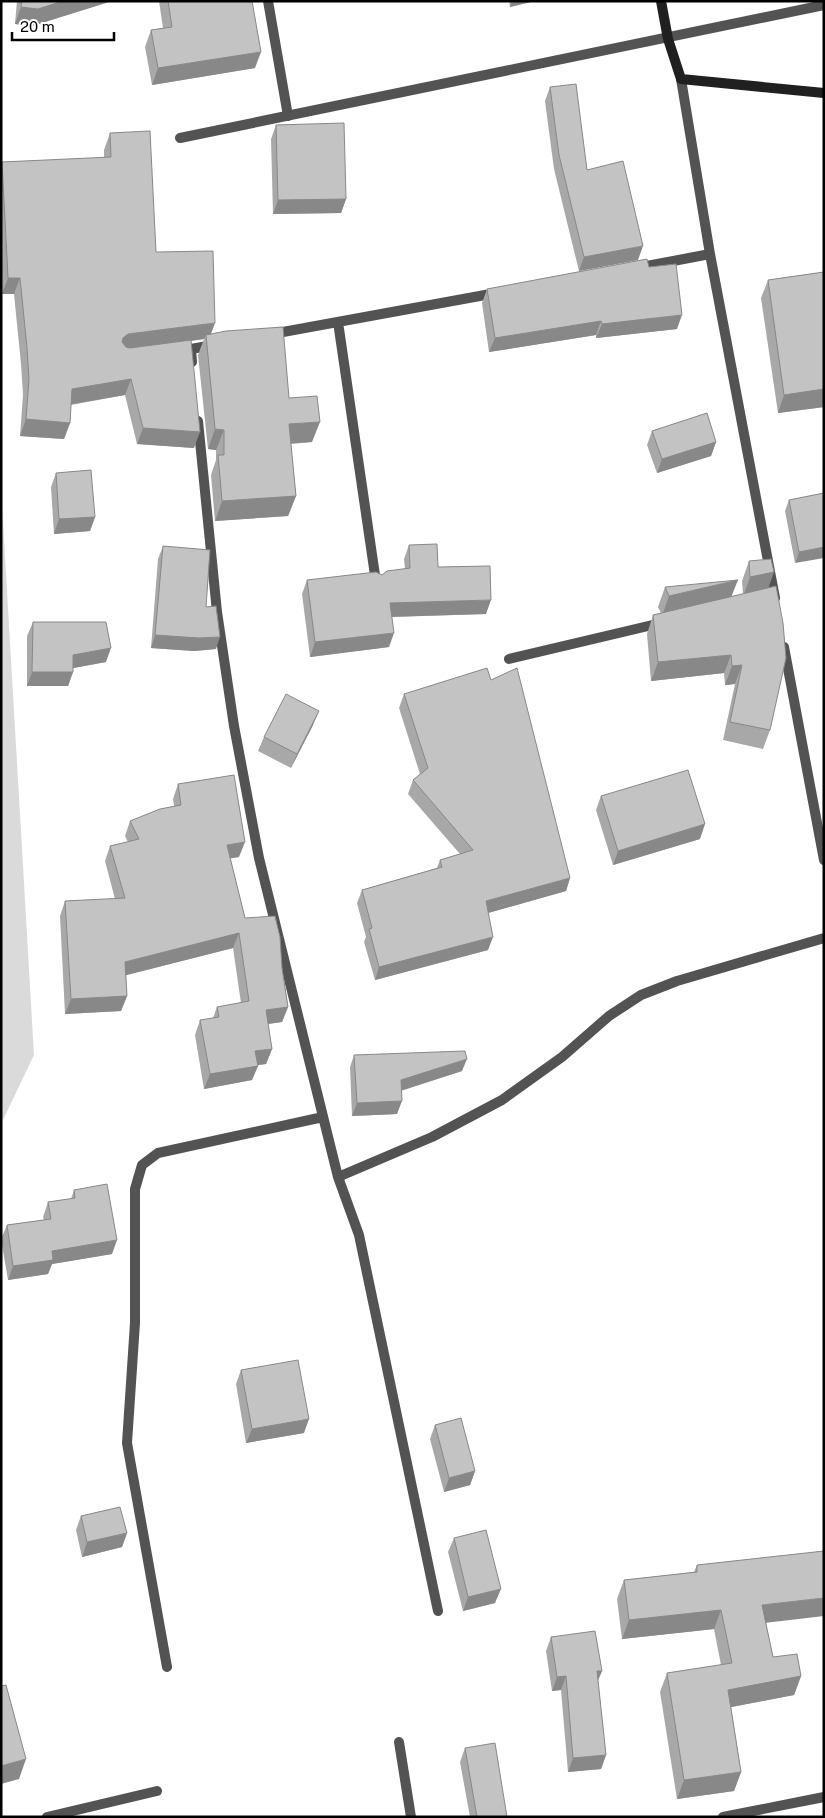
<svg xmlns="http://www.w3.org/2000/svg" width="825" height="1818" viewBox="0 0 825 1818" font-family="'Public Sans',sans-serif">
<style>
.green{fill:#dadada}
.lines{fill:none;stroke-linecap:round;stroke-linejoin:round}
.street{stroke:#535353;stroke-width:10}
.secondary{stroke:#202020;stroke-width:10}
.wall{fill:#a8a8a8}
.shaded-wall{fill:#888}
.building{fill:#c3c3c3;stroke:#888}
</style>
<rect width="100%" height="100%" fill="#fff"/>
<path class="green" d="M1 488 34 1055 1 1124Z"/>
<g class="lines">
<path class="street" d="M268 1 288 116
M681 79 710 254 775 598
M180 138 824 5
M636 268 710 254
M338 322 376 582
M272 334 496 293
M192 362 191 349 213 345
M198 421 217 612 234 726 259 858 338 1177 359 1235 438 1611
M784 647 824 860
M509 659 661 623
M338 1177 432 1137 502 1100 562 1057 609 1016 641 995 677 981 824 938
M167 1667 127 1443 135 1323V1189L142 1165 158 1153 323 1117
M399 1742 411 1817
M47 1817 157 1791
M723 1817 824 1797"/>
<path class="secondary" d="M661 1 668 39 681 79 824 93"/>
</g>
<path class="wall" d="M17 1H112L32 26 15 24Z
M159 1H252L255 68 152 85 145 47 151 30 163 28Z
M509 1H535L510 7Z
M550 87 587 170 638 260 579 271 554 169 545 101Z
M276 125 346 199 341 213 273 214 271 139Z
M110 133 156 252 211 334 289 398 312 442 291 444 296 496 288 516 215 521 211 475 216 460V450L208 449 198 355 204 339 191 341 194 448 137 444 125 395 71 405 70 423 64 439 20 436 23 395 21 364 14 294H2L1 278V165L2 162 104 158V150Z
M649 267 677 329 596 338V335L489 352 482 303 487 289Z
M824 272V407L778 413 761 298 768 280Z
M652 431 716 442 711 456 657 473 647 445Z
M56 473 95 517 90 531 54 534 51 487Z
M824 493 795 563 785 511 789 500Z
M409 545 438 567 486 614 392 617 389 647 310 657 302 594 307 580 382 575 405 569 404 559Z
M163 546 206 607 216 649 194 651 151 648 158 559Z
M749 561 768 588 770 730 763 749 723 740 735 684 725 685 724 673 651 681 647 634 653 615 661 613 658 607 665 587 732 597 743 594 742 581Z
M33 622 106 662 73 668V672L68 686H27V636Z
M491 680 570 878 566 891 488 913V950L375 980 364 942 366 937 357 903 362 890 437 868 440 860 460 854 408 794 413 780 420 774 399 708 404 694Z
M313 725 291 768 258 751 264 737Z
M178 784 239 857 230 858 245 918 282 968 288 1007 282 1022 268 1024 272 1049 266 1064 258 1065 252 1080 204 1089 195 1035 200 1020 213 1018 217 1007 241 1003 233 948 126 975 127 996 121 1011 65 1014 60 916 65 901 115 899 105 861 110 846 128 842 125 836 130 821 174 806 173 799Z
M601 796 700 839 613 865 596 810Z
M354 1055 462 1071 401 1091 397 1114 352 1116 350 1067Z
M74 1190 112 1254 52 1264 48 1274 8 1280 1 1239 7 1225 44 1220 43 1217 48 1202 71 1199Z
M241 1370 304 1433 246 1443 236 1384Z
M435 1425 475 1471 470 1485 444 1492 430 1439Z
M81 1516 127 1533 122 1547 82 1557 76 1530Z
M454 1538 495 1603 463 1611 448 1552Z
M697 1565 766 1623 773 1657 801 1676 794 1695 731 1707 741 1772 734 1791 677 1799 660 1692 667 1673 721 1665 714 1629 622 1639 617 1599 624 1580 694 1572Z
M551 1637 602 1671 598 1680 606 1755 601 1769 568 1772 561 1690 552 1691 546 1651Z
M465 1748 507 1817H470L460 1762Z"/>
<path class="shaded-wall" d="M63 1H112L32 26 15 24 21 7Z
M512 1H535L510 7Z
M261 52 255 68 152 85 158 68Z
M346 199 341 213 273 214 278 200Z
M643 246 638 260 579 271 584 257Z
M8 278H20L14 294H2Z
M682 315 677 329 596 338 602 324Z
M601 321 596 335 489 352 495 338Z
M215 323 209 339 206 335 204 339 122 350 117 354 123 338 128 334Z
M131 379 125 395 66 405 72 389Z
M824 389V407L778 413 784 395Z
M26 419 70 423 64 439 20 436Z
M320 422 312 442 282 444 289 424Z
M143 428 200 432 194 448 137 444Z
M215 429 224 430 216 450 208 449Z
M716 442 711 456 657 473 662 459Z
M296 496 288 516 215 521 222 501Z
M95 517 90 531 54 534 59 519Z
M824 547V558L795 563 799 552Z
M774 572 767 592 743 597 750 577Z
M738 580 730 600 662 616 669 596Z
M491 600 486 614 385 617 390 603Z
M394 633 389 647 310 657 315 642Z
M155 635 220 637 216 649 194 651 151 648Z
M111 648 106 662 68 669 73 655Z
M731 655 724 673 651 681 658 662Z
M742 665 735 684 725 685 732 666Z
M32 672H73L68 686H27Z
M319 711 313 725 291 768 297 754Z
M705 824 700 839 613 865 618 851Z
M245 842 239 857 221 860 227 845Z
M570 878 566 891 481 915 486 901Z
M239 933 233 948 119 977 125 962Z
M493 937 488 950 375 980 379 967Z
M127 996 121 1011 65 1014 71 999Z
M288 1007 282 1022 260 1025 266 1010Z
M272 1049 266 1064 250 1066 255 1051Z
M467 1059 462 1071 396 1092 401 1080Z
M258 1066 252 1080 204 1089 210 1074Z
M402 1101 397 1114 352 1116 357 1103Z
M117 1240 112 1254 52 1264 48 1274 8 1280 13 1266 52 1251Z
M309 1419 304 1433 246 1443 252 1429Z
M475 1471 470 1485 444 1492 449 1478Z
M127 1533 122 1547 82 1557 87 1542Z
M501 1589 495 1603 463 1611 468 1597Z
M824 1598V1616L755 1624 762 1605Z
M721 1610 714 1629 622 1639 629 1620Z
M597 1671H602L596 1685Z
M566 1676 561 1690 552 1691 557 1677Z
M801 1676 794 1695 721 1709 728 1690Z
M606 1755 601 1769 568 1772 573 1758Z
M26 1759 19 1779 1 1784V1766Z
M741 1772 734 1791 677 1799 684 1780Z"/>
<path class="building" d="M22 1H63L38 9 21 7Z
M168 1H252L261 52 158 68 151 30 172 27Z
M576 84 587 170 623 161 643 246 584 257 559 155 550 87Z
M344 123 346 199 278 200 276 125Z
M150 131 156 252 213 251 215 323 128 334 123 338 122 342 126 347 130 348 191 340 200 432 143 428 131 379 72 389 70 423 26 419 29 379 27 348 20 278H8L2 162 111 157 110 133Z
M647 259 649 267 676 264 682 315 602 324 601 321 495 338 487 289Z
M824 272V389L784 395 768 280Z
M283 327 289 398 317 396 320 422 289 424 296 496 222 501 218 455H224V430L215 429 206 335 226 331Z
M707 413 716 442 662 459 652 431Z
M91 470 95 517 59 519 56 473Z
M824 493V547L799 552 789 500Z
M437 544 438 567 490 566 491 600 390 603 394 633 315 642 307 580 376 572 382 575 387 571 410 568 409 545Z
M163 546 210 550 206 607 216 606 220 637 199 638 155 635Z
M771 559 774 572 750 577 749 561Z
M738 580 669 596 665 587Z
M776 586 783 623 786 658 770 730 730 722 742 665 732 666 731 655 658 662 653 615Z
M33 622H106L111 648 73 655V672H32Z
M487 668 491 680 517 668 570 878 486 901 493 937 379 967 369 929 372 928 362 890 442 867 440 860 473 850 413 780 428 768 404 694Z
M286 694 319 711 297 754 264 737Z
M688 770 705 824 618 851 601 796Z
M234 775 245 842 227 845 245 918 275 916 280 937 282 968 288 1007 266 1010 272 1049 255 1051 258 1066 210 1074 200 1020 219 1017 217 1007 249 1001 239 933 125 962 127 996 71 999 65 901 125 898 110 846 139 839 130 821 160 809 181 805 178 784Z
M465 1051 467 1059 401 1080 402 1101 357 1103 354 1055Z
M107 1184 117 1240 52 1251 53 1260 13 1266 7 1225 51 1219 48 1202 75 1198 74 1190Z
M298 1360 309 1419 252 1429 241 1370Z
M461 1418 475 1471 449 1478 435 1425Z
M120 1507 127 1533 87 1542 81 1516Z
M486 1530 501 1589 468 1597 454 1538Z
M824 1551V1598L762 1605 773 1657 797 1654 801 1676 728 1690 741 1772 684 1780 667 1673 732 1663 721 1610 629 1620 624 1580 697 1572V1565Z
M595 1631 602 1671H597L606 1755 573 1758 566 1676 557 1677 551 1637Z
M6 1685 26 1759 1 1766V1686Z
M495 1743 507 1817H477L465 1748Z"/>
<rect width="825" height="1818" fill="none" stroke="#000000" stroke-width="5"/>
<path d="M12 32v8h102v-8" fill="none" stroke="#000000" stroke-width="2.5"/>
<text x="20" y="32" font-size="15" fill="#000000" stroke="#ffffff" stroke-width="4" paint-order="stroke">20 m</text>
</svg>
